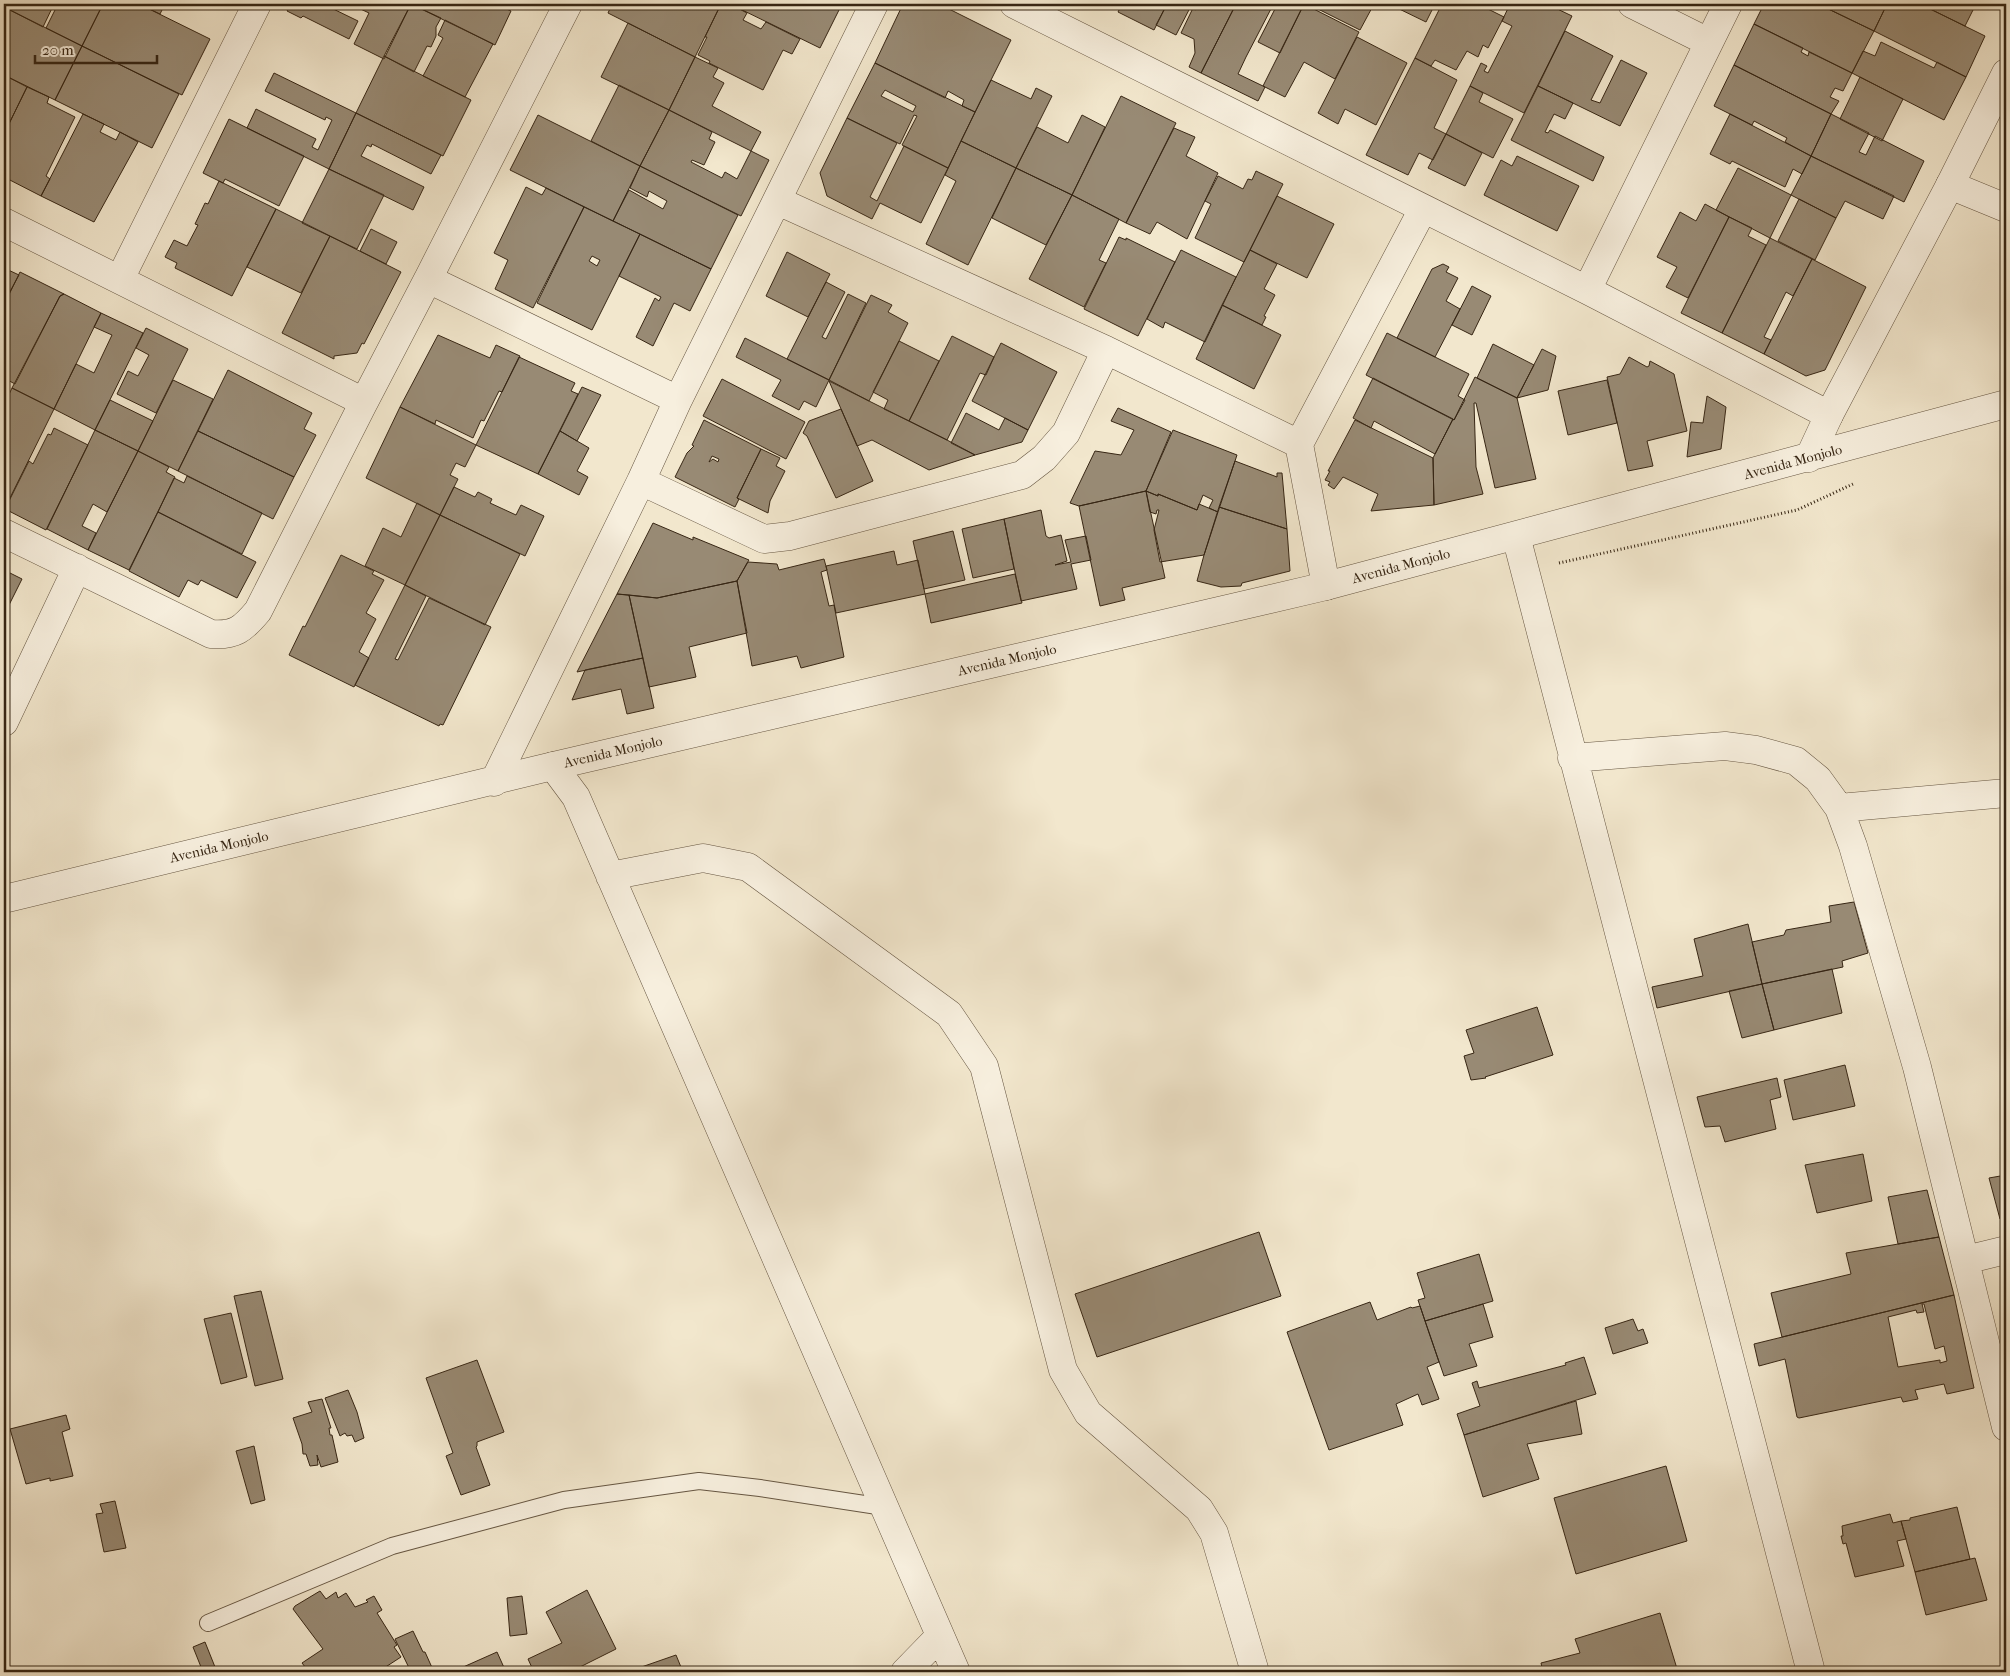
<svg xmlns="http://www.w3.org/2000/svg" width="2010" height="1676" viewBox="0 0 2010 1676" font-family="'IM FELL French Canon',serif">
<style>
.building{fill:#988a74;stroke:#372614;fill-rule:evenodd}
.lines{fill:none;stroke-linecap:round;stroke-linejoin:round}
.service-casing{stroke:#665642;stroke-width:18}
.minor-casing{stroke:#665642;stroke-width:29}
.tertiary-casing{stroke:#665642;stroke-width:29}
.path{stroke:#372614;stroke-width:3;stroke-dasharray:1 2.5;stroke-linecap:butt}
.service{stroke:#f7efde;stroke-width:16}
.minor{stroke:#f7efde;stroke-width:28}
.tertiary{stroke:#f7efde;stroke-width:28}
.labels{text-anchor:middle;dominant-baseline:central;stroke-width:5;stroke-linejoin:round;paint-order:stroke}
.street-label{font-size:14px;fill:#372614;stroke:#f7efde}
</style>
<rect width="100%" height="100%" fill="#f2e7cd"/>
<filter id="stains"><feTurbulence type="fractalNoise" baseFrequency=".004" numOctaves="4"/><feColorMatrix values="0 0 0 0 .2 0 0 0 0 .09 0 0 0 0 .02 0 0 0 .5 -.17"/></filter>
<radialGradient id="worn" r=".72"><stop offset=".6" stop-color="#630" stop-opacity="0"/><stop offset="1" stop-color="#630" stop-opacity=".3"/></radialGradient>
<path class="building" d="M4 4H54L43 27 4 7Z
M58 4H103L82 46 46 28Z
M103 4H139L210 39 182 95 82 46Z
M139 4H165L160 14Z
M213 4H228L225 9Z
M291 4H323L358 21 349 39 303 16 301 18 287 11Z
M350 4H411L384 59 354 44 369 13Z
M411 4 441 18 436 27V36L431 47 427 46 414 72 384 56Z
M411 4H466L465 6 470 9 472 4H489L494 6 496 4 511 11 495 45Z
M612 4H721L695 57 608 13Z
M721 4H730L747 13 743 20 761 29 766 22 800 39 792 54 783 50 763 90 709 63 710 61 698 55 707 37H705Z
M730 4H842L820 48Z
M903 4H939L1011 40 975 112 962 106 964 100 948 91 945 98 875 63Z
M1122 4H1167L1154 30 1118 12Z
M1167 4H1192L1176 35 1156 25Z
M1200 4H1236L1201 73 1189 67 1195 53 1194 39 1181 33 1193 8 1196 10Z
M1236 4H1304L1280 53 1258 42 1276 7 1273 5 1246 57 1238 74 1265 87 1258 101 1201 73Z
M1304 4 1359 32 1335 79 1304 62 1285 97 1263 86Z
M1308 4H1374L1360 30Z
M1389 4H1435L1426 22Z
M1442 4H1478L1504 17 1488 48 1483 45 1478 57 1467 51 1456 70 1435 60 1431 66 1415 58Z
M1510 4H1547L1572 16 1524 113 1470 86 1481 63 1487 66 1484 71 1488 73 1512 26 1502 21Z
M1764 4H1818L1874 31 1852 73 1754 24Z
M1818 4H1887L1874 31Z
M1887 4H1920L1985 36 1966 77 1874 31Z
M1920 4H1976L1965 26Z
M4 7 82 46 55 100 4 75Z
M445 20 493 44 465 97 423 76 443 38 438 35Z
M628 23 695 57 669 110 601 77Z
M1754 24 1803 48 1801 52 1808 56 1809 52 1852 73 1843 91 1835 88 1830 97 1839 101 1831 114 1734 65Z
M1565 31 1613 56 1591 100 1600 103 1621 60 1647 73 1620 126 1538 86Z
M1357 37 1407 63 1376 125 1345 109 1338 124 1318 113Z
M1881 42 1934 68 1937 62 1966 77 1944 120 1852 73 1863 51 1875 56Z
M82 46 179 94 152 148 55 100Z
M384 56 471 100 443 156 356 113Z
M695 57 718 68 713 77 724 83 712 106 761 132 751 151 669 110Z
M1415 58 1457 80 1434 128 1446 134 1433 160 1419 153 1408 175 1366 155Z
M875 63 975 112 948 168 902 145 917 116 914 115 900 144 847 118ZM885 90 916 106 913 112 881 96Z
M1734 65 1831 114 1811 156 1785 142 1787 138 1754 121 1752 125 1714 106Z
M274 73 356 113 329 169 247 128 256 109 316 139 312 147 318 150 332 120 326 117 325 120 265 91Z
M4 75 27 87 4 134Z
M1860 77 1903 99 1882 141 1840 119Z
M991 80 1031 99 1036 88 1052 96 1016 168 961 141Z
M619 85 669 110 640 166 591 141Z
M1470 86 1483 93 1479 102 1513 119 1493 158 1446 134Z
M1538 86 1573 103 1565 119 1554 114 1545 132 1548 133 1550 130 1604 157 1593 181 1511 140Z
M27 87 49 97 47 103 75 117 46 176 50 179 41 196 4 177V134Z
M1121 96 1176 123 1126 223 1072 195Z
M669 110 712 132 709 139 715 142 704 165 692 160 691 162 722 178 725 172 737 179 751 151 769 160 741 216 640 166Z
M356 113 441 155 431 174 372 144 371 147 367 145 361 156 424 187 413 210 329 169Z
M83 114 104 124 100 132 116 140 120 132 138 142 94 222 41 196Z
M1730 114 1811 156 1802 174 1793 169 1785 187 1732 161 1730 164 1710 154Z
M1831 114 1869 133 1859 152 1866 155 1875 136 1924 161 1904 202 1811 156Z
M538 115 640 166 613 221 510 170Z
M1082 115 1105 127 1072 195 1016 168 1037 127 1068 143Z
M847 118 897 143 870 197 877 201 904 146 948 168 921 223 880 203 872 219 827 196 820 173Z
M229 119 304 156 279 206 225 179 223 183 203 173Z
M1174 128 1195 137 1186 156 1218 173 1187 239 1157 222 1150 234 1126 223Z
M1446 134 1482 153 1465 186 1428 168Z
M961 141 1016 168 968 265 926 244 956 181 945 175Z
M1517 156 1579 186 1557 231 1484 195 1501 160 1512 166Z
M1811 156 1894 196 1883 219 1845 201 1836 218 1791 195Z
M640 166 738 215 711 269 613 221 629 190 663 209 667 201 649 191 647 197 630 188Z
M1016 168 1072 195 1046 245 992 218Z
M1738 168 1791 195 1770 238 1716 210Z
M329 169 384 195 357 249 302 223Z
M1256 171 1283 184 1244 262 1195 238 1211 204 1205 201 1218 176 1243 189 1248 179 1252 180Z
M219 181 276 209 232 296 175 268 177 263 165 257 174 240 187 246 198 225 195 224 205 203 208 204Z
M526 187 542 195 546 188 584 207 533 308 495 289 508 260 494 253Z
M1072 195 1119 219 1099 260 1106 263 1084 307 1029 279Z
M1277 196 1334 224 1307 278 1250 250Z
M1799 199 1836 218 1815 260 1778 241Z
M1705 204 1729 217 1688 298 1666 287 1677 267 1657 257 1680 212 1696 221Z
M584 207 640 234 592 330 537 303ZM592 256 600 260 597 266 589 261Z
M276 209 330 236 301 293 247 267Z
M1729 217 1752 228 1748 236 1766 245 1722 333 1681 313Z
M371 229 397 242 386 264 360 251Z
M640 234 711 269 690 311 674 303 653 346 636 337 655 298 659 301 661 297 619 276Z
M330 236 401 272 364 344 362 343 357 353 334 356V359L282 333Z
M1119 237 1126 240V238L1175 262 1138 336 1084 309Z
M1770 238 1812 259 1793 296 1786 292 1764 337 1771 340 1764 354 1722 333Z
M1181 250 1236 277 1205 342 1165 322 1163 328 1147 319Z
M1250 250 1277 264 1264 289 1275 295 1264 316 1266 317 1262 325 1222 305Z
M787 252 830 274 808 317 766 296Z
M1812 259 1866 287 1825 370 1806 376 1764 354Z
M1443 264 1449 267 1446 272 1458 278 1446 301 1460 309 1435 357 1397 338 1432 269Z
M4 268 19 275 7 297 4 296Z
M20 272 64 294 60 296 15 384 4 378V305Z
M826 282 845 292 822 337 826 339 848 294 866 303 829 380 787 359Z
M1472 286 1491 296 1472 335 1452 325Z
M64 294 101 313 54 409 12 388 60 296Z
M871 295 892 305 888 312 908 323 869 401 829 380Z
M1222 305 1281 335 1254 389 1196 359Z
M101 313 143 333 95 430 54 409 76 364 94 373 112 335 94 327Z
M146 328 188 349 156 413 117 394 128 371 138 376 149 355 136 348Z
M1387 333 1469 374 1458 396 1465 400 1454 420 1366 375Z
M438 335 490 358 496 345 520 356 502 392 499 391 484 421 481 420 473 438 436 420 435 424 400 407Z
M952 336 994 357 986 375 980 373 947 440 909 421Z
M745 338 829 380 816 407 804 401 799 410 772 396 781 380 736 357Z
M899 341 939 361 909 421 884 409 888 400 873 392Z
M1001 343 1057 372 1028 430 972 401Z
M1493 344 1534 365 1517 398 1477 378Z
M1542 349 1556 356 1548 390 1517 398Z
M519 357 575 383 571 391 578 394 538 474 476 445Z
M1629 357 1647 367 1649 366 1650 361 1674 374 1687 431 1647 441 1653 466 1628 471 1607 377 1620 374Z
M228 370 312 413 304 429 316 435 294 477 198 431Z
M1475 377 1517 398 1536 479 1495 488 1476 403H1474L1476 467 1483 494 1434 505 1433 458 1453 419 1454 420Z
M1373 378 1453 419 1435 454 1374 421 1371 428 1353 418Z
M722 379 805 422 786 459 703 416Z
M173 380 213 399 178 471 138 451Z
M1607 380 1617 423 1568 435 1558 391Z
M829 381 947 440 975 455 929 470 872 440 857 446Z
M582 387 601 395 577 441 560 431Z
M12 388 54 409 4 510V405Z
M1707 396 1726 407 1721 449 1687 457 1691 422 1703 423Z
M110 400 153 421 138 451 95 430Z
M400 407 476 445 465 467 456 463 450 475 458 479 440 515 366 478Z
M1118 408 1171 432 1146 491 1079 506 1070 503 1095 451 1121 455 1134 430 1111 421Z
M841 409 873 481 836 498 807 436 803 433 809 421Z
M966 413 999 430 1005 418 1028 430 1022 442 975 455 951 443Z
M704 420 761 449 737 498 739 499 735 507 675 477 687 453 694 446 692 445ZM712 456 719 459 718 462 713 459 709 462Z
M1355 420 1433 458 1434 505 1371 511 1378 494 1343 477 1334 489 1328 485 1330 482 1325 480 1330 471H1328Z
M54 428 88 445 46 530 5 509 29 461 33 464 48 434 51 435Z
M95 430 138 451 107 512 93 504 82 526 96 533 88 550 47 529Z
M1173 430 1237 455 1218 512 1209 508 1213 500 1203 495 1197 510 1158 494V496L1146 491Z
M198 431 294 477 273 519 178 471Z
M560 431 589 448 577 471 588 477 579 495 538 474Z
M761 449 780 458 776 466 785 471 770 501 768 513 737 498Z
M138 451 169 467 166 472 175 477 129 570 88 550Z
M1235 461 1277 477V473H1282L1287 529 1219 507Z
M187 476 262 513 242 554 158 512 174 478 184 483Z
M454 487 475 497 478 492 492 499 490 503 516 515 521 505 544 516 525 556 440 515Z
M1146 491 1165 578 1122 588 1125 600 1100 606 1079 506Z
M1146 491 1158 496V494L1197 510 1199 504 1218 512 1204 555 1160 562 1154 530 1159 510H1157L1156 514 1150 512Z
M417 503 440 515 405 585 365 566 383 528 401 537Z
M1219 507 1287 529 1290 571 1242 583 1241 586 1221 587 1197 581 1204 555Z
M1041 510 1046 536 1049 538 1061 535 1067 561 1055 565 1071 562 1065 540 1086 536 1091 560 1071 564 1077 589 1021 601 1004 519Z
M158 512 256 562 237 598 201 580 198 585 188 580 179 597 129 571Z
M440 515 520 554 485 625 405 585Z
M1004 519 1014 569 973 578 962 529Z
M653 523 693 540V537L749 560 747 563 737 581 657 598 617 594Z
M953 531 965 580 924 589 913 541Z
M894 551 897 565 918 560 925 594 836 613 826 566Z
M341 555 374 571 372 574 384 580 366 613 376 619 359 652 369 658 354 687 289 655 303 626 305 627Z
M824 559 827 570 821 572 829 606 834 605 844 657 801 668 797 656 752 666 737 581 748 562 777 564 779 570Z
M4 570 22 579 4 615Z
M1015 574 1022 603 931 623 925 594Z
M737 581 747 633 689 647 696 677 649 687 629 595 657 598Z
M405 585 426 596 395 659 398 660 429 598 491 627 443 725 440 724 439 726 355 685Z
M617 594 629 595 643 658 577 672Z
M643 658 654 708 627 714 621 689 572 700 585 670Z
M1854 902 1868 953 1842 961 1843 967 1762 984 1752 942 1784 935 1786 930 1831 922 1829 906Z
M1748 924 1762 984 1657 1008 1652 987 1703 976 1694 939Z
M1832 969 1842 1013 1774 1030 1762 984Z
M1762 984 1774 1030 1742 1038 1729 991Z
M1537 1007 1553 1055 1485 1077 1486 1078 1471 1080 1464 1056 1474 1053 1466 1030Z
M1845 1065 1855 1106 1793 1120 1784 1080Z
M1777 1078 1781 1097 1770 1100 1776 1129 1725 1142 1720 1126 1705 1127 1697 1097Z
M1863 1154 1872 1201 1817 1213 1805 1165Z
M2006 1175V1217L2000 1219 1989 1178Z
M1927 1190 1939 1237 1898 1244 1888 1197Z
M1259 1232 1281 1296 1097 1357 1075 1294Z
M1939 1237 1954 1295 1782 1337 1771 1293 1851 1274 1846 1253Z
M1479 1254 1493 1301 1425 1321 1418 1300 1425 1298 1417 1273Z
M261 1291 283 1379 255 1386 234 1296Z
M1954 1295 1974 1388 1947 1394 1944 1384 1915 1390 1918 1399 1903 1402 1901 1397 1799 1418 1797 1417 1785 1359 1759 1366 1754 1344ZM1922 1304H1924L1935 1349 1944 1346 1947 1361 1940 1363V1360L1898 1367 1888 1317 1916 1310 1917 1313 1924 1312Z
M1370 1302 1377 1320 1411 1307 1412 1308 1420 1306 1439 1362 1427 1367 1439 1399 1422 1405 1418 1394 1396 1404 1403 1425 1329 1450 1287 1332Z
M1483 1304 1493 1337 1469 1344 1477 1366 1444 1376 1425 1321Z
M231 1313 247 1377 221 1384 204 1319Z
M1633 1319 1638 1331 1643 1329 1648 1343 1613 1354 1605 1328Z
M1584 1357 1596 1394 1464 1435 1457 1414 1480 1406 1472 1383 1477 1381 1479 1388 1566 1365 1565 1363Z
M477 1360 504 1432 477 1442V1446L476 1447 490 1485 461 1495 446 1456 453 1453 426 1378Z
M348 1390 357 1412 364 1438 355 1442 352 1435 347 1436 345 1433 340 1436 325 1398Z
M322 1399 331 1428H329L330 1435H332L338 1462 321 1467 317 1455 318 1465 310 1466 306 1454H303L302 1444 293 1418 312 1412 308 1402Z
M1576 1401 1582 1434 1527 1444 1539 1479 1483 1497 1464 1435Z
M66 1415 70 1429 62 1432 73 1476 50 1481V1478L26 1484 10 1429Z
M254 1446 265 1500 251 1504 236 1451Z
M1666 1466 1687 1541 1576 1574 1554 1498Z
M115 1501 126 1548 104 1552 96 1514 103 1513 100 1504Z
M1957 1507 1970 1559 1915 1572 1901 1521 1910 1520V1518Z
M1890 1514 1893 1523 1901 1521 1906 1539 1897 1541 1904 1566 1855 1577 1846 1543 1843 1544 1841 1536H1843L1842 1526Z
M1975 1558 1987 1600 1926 1615 1915 1572Z
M587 1590 616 1649 570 1672H534L528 1659 562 1643 546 1612Z
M320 1591 326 1599 336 1592 338 1598 346 1593 355 1607 368 1602 366 1600 374 1596 382 1610 377 1613 397 1645 394 1647 401 1657 381 1670 383 1672H309L302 1663 323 1649 293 1609 295 1606Z
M522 1596 527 1634 510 1636 507 1598Z
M1660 1613 1678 1672H1543L1541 1663 1580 1653 1575 1639Z
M413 1631 423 1652H425L434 1672H411L395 1639Z
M205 1642 217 1672H203L193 1647Z
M497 1652 506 1672H452Z
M676 1655 683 1672H618L629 1668 630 1671Z
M1923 1668 1924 1672H1909Z"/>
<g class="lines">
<defs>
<path id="service" d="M208 1623 392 1546 564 1500 699 1481 760 1488 884 1507"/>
<path id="minor" d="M1014 4 1587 290 1829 415
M1632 4 1708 42
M1950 185 2006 208
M778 201 1106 350 1299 444 1423 209
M4 222 364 402 428 279 678 400
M120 279 257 4
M428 279 568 4
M1587 290 1728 4
M1299 444 1326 586
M641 481 764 539 790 536 1022 475 1044 458 1066 433 1106 350
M4 533 211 634C235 636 243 629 258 611L364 402
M1516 536 1811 1672
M4 722 77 568
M1572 758 1725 746 1756 750 1796 761 1818 779 1839 808 1853 846 1917 1067 2006 1427
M553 766 576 797 956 1672
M494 782 641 481 678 400 874 4
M1839 808 2006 793
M610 876 703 858 748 867 949 1014 984 1066 1063 1370 1088 1413 1199 1509 1214 1533 1255 1672
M1965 1260 2006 1250
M905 1672 940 1636"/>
<path id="tertiary" d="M1809 458 1829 415 1950 185 2006 73
M4 899 553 766 1326 586 2006 404"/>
</defs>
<use href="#service" class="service-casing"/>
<use href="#minor" class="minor-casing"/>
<use href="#tertiary" class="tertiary-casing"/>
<path class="path" d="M1559 563 1797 510 1853 484"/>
<use href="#service" class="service"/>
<use href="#minor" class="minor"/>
<use href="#tertiary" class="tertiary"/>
</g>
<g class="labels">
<g class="street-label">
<text transform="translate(1793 462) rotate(-15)">Avenida Monjolo</text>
<text transform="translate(1401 566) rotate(-15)">Avenida Monjolo</text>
<text transform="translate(1007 660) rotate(-13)">Avenida Monjolo</text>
<text transform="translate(613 752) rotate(-13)">Avenida Monjolo</text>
<text transform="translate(219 847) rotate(-13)">Avenida Monjolo</text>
</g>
</g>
<rect width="2010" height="1676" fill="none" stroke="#f2e7cd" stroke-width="20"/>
<rect x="5" y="5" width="2000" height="1666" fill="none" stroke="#372614" stroke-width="2.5"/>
<rect x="10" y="10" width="1990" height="1656" fill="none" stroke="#372614"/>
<path d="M35 55v8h122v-8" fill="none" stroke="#372614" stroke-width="2.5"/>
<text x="42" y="55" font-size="15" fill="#372614" stroke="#f7efde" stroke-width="4" paint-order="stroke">20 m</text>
<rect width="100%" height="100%" filter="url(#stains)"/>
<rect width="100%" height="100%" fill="url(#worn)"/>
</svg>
